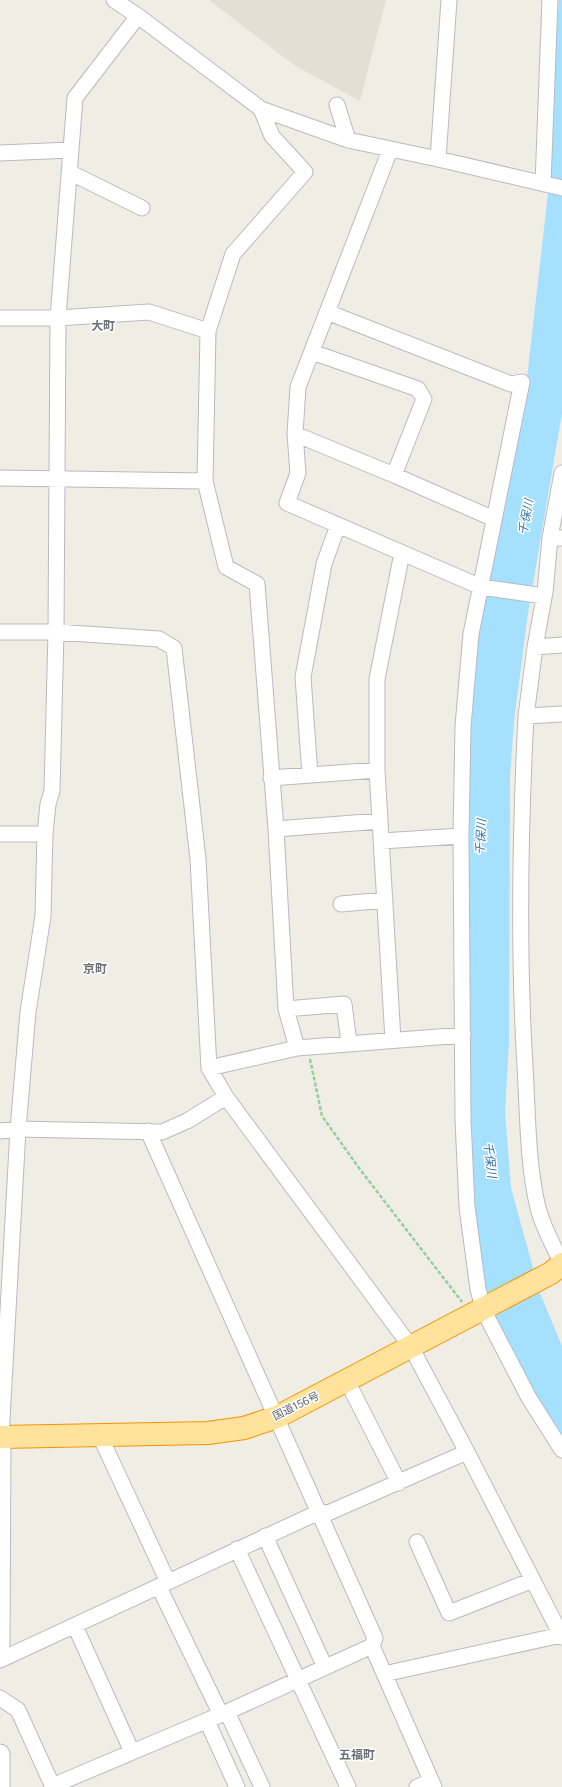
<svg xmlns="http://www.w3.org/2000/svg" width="562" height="1787" viewBox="0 0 562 1787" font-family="Figtree,'Noto Sans JP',sans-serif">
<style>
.education{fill:#e3dfd5}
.water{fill:#a6e0ff}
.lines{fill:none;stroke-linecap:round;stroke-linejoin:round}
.minor-casing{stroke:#b7bbc0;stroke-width:17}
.tertiary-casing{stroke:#b7bbc0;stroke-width:21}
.trunk-casing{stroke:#f59400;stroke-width:24}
.path{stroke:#97cda1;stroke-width:2.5;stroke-dasharray:4 2;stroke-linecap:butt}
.minor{stroke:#fff;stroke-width:15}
.tertiary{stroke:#fff;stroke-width:19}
.trunk{stroke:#ffe29c;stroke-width:22}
.labels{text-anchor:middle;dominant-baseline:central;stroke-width:3;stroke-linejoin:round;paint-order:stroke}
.street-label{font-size:11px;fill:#5c6267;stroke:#fff}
.neighbourhood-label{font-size:12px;font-weight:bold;fill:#6d7479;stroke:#fff}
.water-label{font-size:12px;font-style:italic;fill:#3377a9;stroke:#fff}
</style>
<rect width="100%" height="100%" fill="#f0ede5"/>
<path class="education" d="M209 0H386L360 101 294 65Z"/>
<path class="water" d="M559 0H562V413L528 613 514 721 510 777 509 1043 505 1112 511 1188 540 1293 562 1346V1443L516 1368 484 1290 470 1203 465 934 471 693 483 601 527 378 548 193 547 167Z"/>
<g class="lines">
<defs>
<path id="minor" d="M114 0 138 16 261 109 348 140 438 159 562 188
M337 105 348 140
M261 109 272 136 305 172 233 254 208 331 205 481 226 567 257 584 276 829 286 1009 297 1048
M390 150 298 387 295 434 298 473 287 503 481 587 544 596
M0 153 71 150
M438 159 449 0
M69 172 142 208
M543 184 550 0
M327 312 511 384 522 382 471 634 463 726 461 836 381 841
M0 318H58L149 312 208 331
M295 434 394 475 424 399 418 389 312 352
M562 473 550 538H562
M394 475 494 519
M0 478 205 481
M550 538 545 592 535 647 562 645
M0 632H56L159 639 174 648 198 859 209 1068 226 1097 411 1347 467 1452 562 1637
M535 647 526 716 562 714
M526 716C520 833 518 950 525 1067 528 1113 527 1162 538 1208 543 1227 553 1246 562 1263
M310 775 303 677 324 564 338 525
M271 778 377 770
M276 829 380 821
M0 834H45
M461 836 463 1120 467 1207 478 1289 483 1308 489 1321 529 1398 562 1450
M341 904 385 900
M286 1009 344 1004 349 1043
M393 1040 377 770V679L402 553
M209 1068 297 1048 463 1035
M0 1131 18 1129 162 1132 187 1121 226 1097
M148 1131 375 1638 372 1646 434 1787
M347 1381 399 1483
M99 1434 168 1582
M1 1437 18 1129 28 1012 43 916 45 834 48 804 52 791 56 632 58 318 75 98 138 16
M265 1536 325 1667
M417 1542 449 1613 533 1580
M237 1549 348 1787
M159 1587 221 1715
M75 1626 132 1752
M0 1660 319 1512 328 1513 467 1452
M384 1674 561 1635
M0 1698 18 1710 53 1787
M227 1712 262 1787
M207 1721 237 1787
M52 1786 227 1712 372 1646
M417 1787 431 1781"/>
<path id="tertiary" d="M0 1644 1 1437
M0 1754V1787"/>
<path id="trunk" d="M0 1437 208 1433 244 1428 277 1417 551 1273 562 1264"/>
</defs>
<use href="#minor" class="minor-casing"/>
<use href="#tertiary" class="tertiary-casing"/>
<use href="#trunk" class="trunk-casing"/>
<path class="path" d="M310 1059 322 1116 359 1168 462 1302"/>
<use href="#minor" class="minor"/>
<use href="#tertiary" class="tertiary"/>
<use href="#trunk" class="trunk"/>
</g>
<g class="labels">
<g class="street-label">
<text transform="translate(296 1406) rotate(-26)">国道156号</text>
</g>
<g class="neighbourhood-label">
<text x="103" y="326">大町</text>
<text x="95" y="969">京町</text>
<text x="357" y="1755">五福町</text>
</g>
<g class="water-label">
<text transform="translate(526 517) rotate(-80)">千保川</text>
<text transform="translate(481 837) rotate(-87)">千保川</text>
<text transform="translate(490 1160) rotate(83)">千保川</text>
</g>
</g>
</svg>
